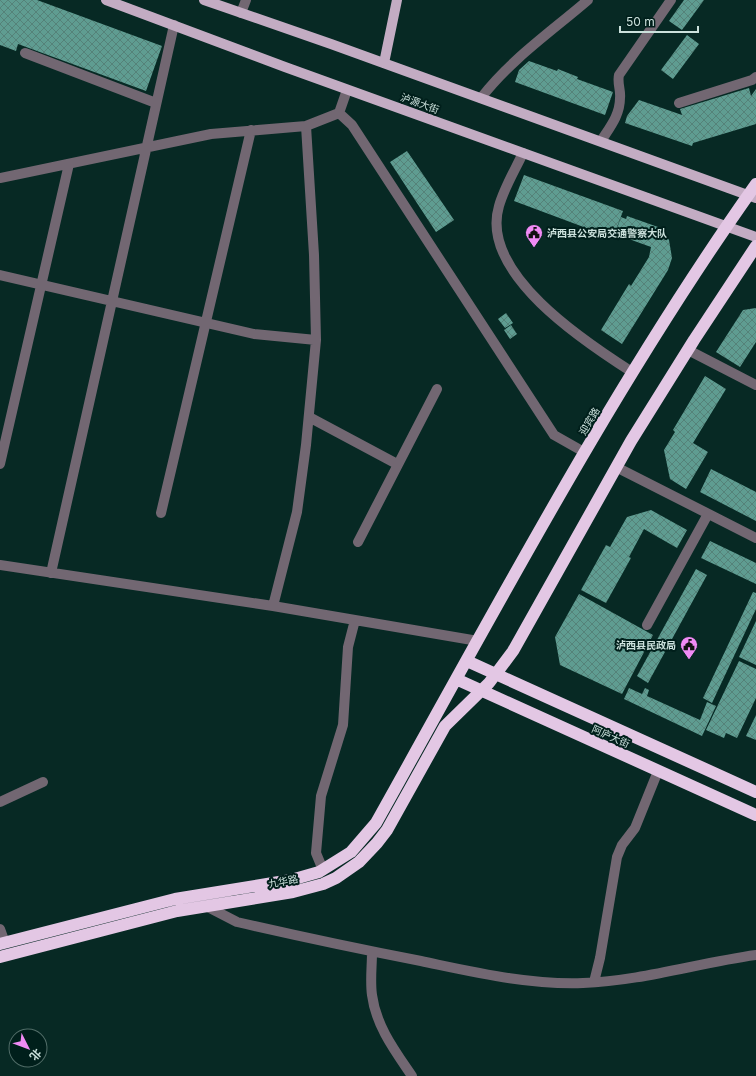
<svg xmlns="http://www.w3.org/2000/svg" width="756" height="1076" viewBox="0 0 756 1076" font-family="Inter,'Noto Sans SC',sans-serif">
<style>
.building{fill:url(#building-cross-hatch)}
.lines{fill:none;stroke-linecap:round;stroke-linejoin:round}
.minor{stroke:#726772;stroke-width:10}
.major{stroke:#c3acc3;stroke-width:10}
.highway{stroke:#e3c7e4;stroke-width:12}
.labels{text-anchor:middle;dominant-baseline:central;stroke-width:4;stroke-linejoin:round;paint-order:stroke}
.street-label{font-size:10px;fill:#cbe1dc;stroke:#001f1b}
.poi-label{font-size:10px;font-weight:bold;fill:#cbe1dc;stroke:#001f1b;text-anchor:start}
</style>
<defs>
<pattern id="building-cross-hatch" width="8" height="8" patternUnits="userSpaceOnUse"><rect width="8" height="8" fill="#5f9c91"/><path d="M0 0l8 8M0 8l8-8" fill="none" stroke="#558279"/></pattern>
</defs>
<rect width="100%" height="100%" fill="#072924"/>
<path class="building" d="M0 0H37L162 46 146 91 18 44 16 51 0 45Z
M684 0H704L682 30 669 21Z
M687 35 699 44 673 79 661 70Z
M529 61 557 71 558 69 578 77 577 79 613 92 605 115 515 82 519 70Z
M749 88 751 96 756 89V124L693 143 692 146 625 123 627 116 639 100 682 115 680 109Z
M407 151 454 220 436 232 390 162Z
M524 175 623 211 613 238 514 201Z
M627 216 658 227 662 231 669 240 672 258 668 270 622 344 601 330 629 284 631 286 649 257 651 247 615 234 621 217 626 219Z
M756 308V342L740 367 716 352 743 310Z
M506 313 513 323 505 328 498 319Z
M511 325 517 334 510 339 504 330Z
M705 376 726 389 693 443 708 452 686 489 670 479 664 450 675 432 673 430Z
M711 469 756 492V521L700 492Z
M651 510 687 530 677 548 644 529 629 557 631 558 606 603 581 590 606 545 610 547 627 517Z
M710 541 756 563V584L701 558Z
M696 569 707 575 648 683 637 676Z
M753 592 756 593V609L712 703 703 698Z
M579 594 653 635 622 694 560 665 555 637Z
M756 621V665L739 657Z
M739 661 756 669V698L737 738 726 733 724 738 706 730Z
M629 688 642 694 645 688 649 690 647 696 700 720 707 702 716 706 702 736 624 699Z
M756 715V740L746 736Z"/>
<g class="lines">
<path class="minor" d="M241 13 246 0
M25 53 156 103
M481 98C510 60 552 31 588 0
M679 103 752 80 756 77
M339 113 352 125 554 435 584 452
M339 113 347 90
M601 141C610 127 620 115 620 98 621 90 617 83 619 75L671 0
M523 153C515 170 504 188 499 206 479 273 585 342 632 372
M0 178 211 134 306 126 339 113
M0 275 254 334 316 340
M688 350 756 385
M309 417 397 464
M0 464 69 164
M616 467 756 538
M161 513 251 130
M358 542 437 389
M0 565 273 606 478 641
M51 573 174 25
M273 606 297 512 306 445 316 340 314 255 306 126
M647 625 708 514
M0 802 43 782
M323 870 316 853 321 796 343 725 348 647 355 620
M206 906 237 922C298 936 359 949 421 961 474 972 528 985 583 983 641 981 698 963 756 955
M0 929 5 943
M372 952C372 966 370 981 372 995 376 1026 395 1051 412 1076
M594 982 600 958 617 857 622 845 635 828 658 771"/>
<path class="major" d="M106 0 285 67 756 237
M204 0 331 44 756 198
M384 63 397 0"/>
<path class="highway" d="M467 661 756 792
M456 679 756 815
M0 944 175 899 291 880 319 872 351 852 376 823C497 607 613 386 756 184
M0 957 177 911 293 892 323 884 336 878 359 862 377 843 387 830 445 726 489 683 513 651 631 441 694 340 756 246"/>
</g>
<defs>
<symbol id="civic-pin" viewBox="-11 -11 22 30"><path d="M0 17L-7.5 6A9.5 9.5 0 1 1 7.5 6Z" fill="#f08bf5" stroke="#001f1b"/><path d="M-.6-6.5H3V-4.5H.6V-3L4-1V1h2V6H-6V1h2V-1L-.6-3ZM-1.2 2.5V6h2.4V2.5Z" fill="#111"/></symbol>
</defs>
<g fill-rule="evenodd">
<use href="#civic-pin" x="524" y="223" width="20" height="27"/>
<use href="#civic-pin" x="679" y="635" width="20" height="27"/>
</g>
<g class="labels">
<g class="street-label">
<text transform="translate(420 103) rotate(20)">泸源大街</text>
<text transform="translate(589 421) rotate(-59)">迎宾路</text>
<text transform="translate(611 736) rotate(24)">阿庐大街</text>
<text transform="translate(283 881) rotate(-11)">九华路</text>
</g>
<g class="poi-label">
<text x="547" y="233">泸西县公安局交通警察大队</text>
<text x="676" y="645" text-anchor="end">泸西县民政局</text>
</g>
</g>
<g transform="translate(28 1048) rotate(132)"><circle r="19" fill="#001f1b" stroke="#516d68"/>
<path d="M0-3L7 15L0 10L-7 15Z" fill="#f08bf5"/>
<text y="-6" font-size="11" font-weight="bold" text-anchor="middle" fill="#cbe1dc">北</text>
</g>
<path d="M620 26v6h78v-6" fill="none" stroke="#cbe1dc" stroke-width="2"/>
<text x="626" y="26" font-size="12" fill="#cbe1dc" stroke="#001f1b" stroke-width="3" paint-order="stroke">50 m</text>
</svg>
